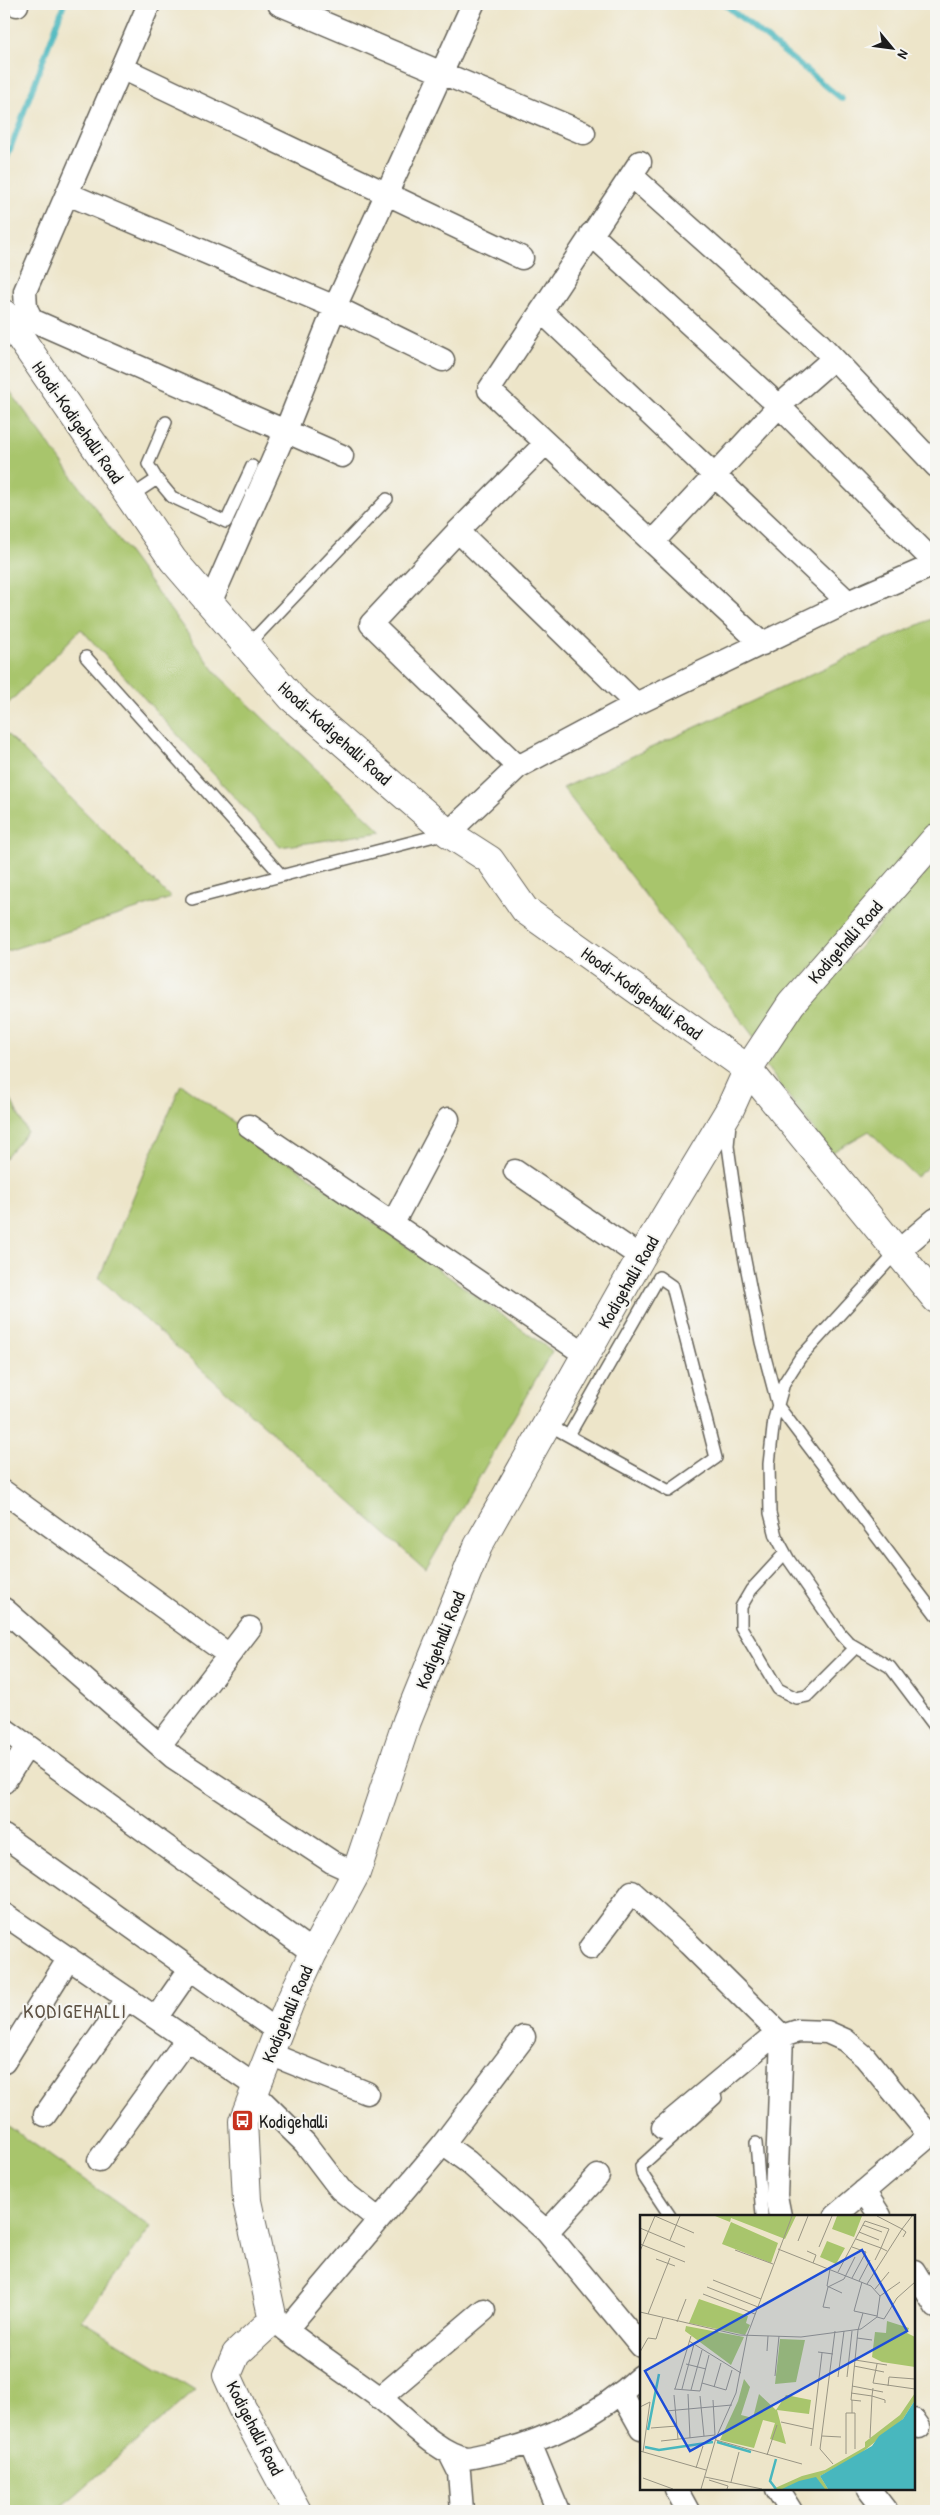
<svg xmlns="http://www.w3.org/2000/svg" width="940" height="2515" viewBox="0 0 940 2515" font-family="'Patrick Hand',sans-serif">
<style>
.green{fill:#a8c56c;stroke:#627044}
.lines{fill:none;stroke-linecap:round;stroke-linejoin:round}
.stream{stroke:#48b7be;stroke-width:5.5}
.service-casing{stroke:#656259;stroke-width:14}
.minor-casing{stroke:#656259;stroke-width:25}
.tertiary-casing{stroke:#656259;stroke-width:30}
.service{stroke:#fff;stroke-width:11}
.minor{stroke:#fff;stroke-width:22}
.tertiary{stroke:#fff;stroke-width:28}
.labels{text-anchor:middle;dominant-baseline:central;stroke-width:4;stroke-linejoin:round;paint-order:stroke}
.street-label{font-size:18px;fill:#1c1c1c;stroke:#f6f6f2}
.poi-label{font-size:18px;fill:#1c1c1c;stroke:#f6f6f2;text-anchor:start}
.quarter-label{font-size:20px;letter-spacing:1px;fill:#5e5244;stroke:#f6f6f2}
.inset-river{fill:none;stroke:#48b7be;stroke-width:2.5}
.inset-road{fill:none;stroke:#999584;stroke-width:1}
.view{fill:#1d4ed8;fill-opacity:0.15;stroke:#1d4ed8;stroke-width:2.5}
.inset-edge{fill:none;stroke:#1c1c1c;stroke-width:2.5}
</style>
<rect width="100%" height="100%" fill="#f6f6f2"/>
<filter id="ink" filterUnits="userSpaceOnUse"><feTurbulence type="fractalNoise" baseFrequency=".02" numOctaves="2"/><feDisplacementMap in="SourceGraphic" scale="10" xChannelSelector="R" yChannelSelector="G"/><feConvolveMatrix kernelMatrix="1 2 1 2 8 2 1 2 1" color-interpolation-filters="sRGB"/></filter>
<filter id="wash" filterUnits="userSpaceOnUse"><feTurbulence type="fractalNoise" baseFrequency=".0096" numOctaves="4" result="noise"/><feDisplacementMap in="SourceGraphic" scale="20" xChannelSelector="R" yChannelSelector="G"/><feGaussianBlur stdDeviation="1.12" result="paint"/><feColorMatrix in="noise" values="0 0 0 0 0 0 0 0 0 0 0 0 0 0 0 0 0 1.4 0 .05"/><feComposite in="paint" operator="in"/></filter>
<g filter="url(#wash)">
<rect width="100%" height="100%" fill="#ede5c9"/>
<path class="green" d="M4 383 218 675 382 832 280 847 81 629 4 708Z
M936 617V819L754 1037 563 788Z
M4 731 171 898 4 952Z
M936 862V1160L916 1177 869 1131 831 1153 760 1058Z
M181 1084 552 1351 426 1570 99 1278Z
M4 1086 27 1132 4 1159Z
M4 2123 151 2227 82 2320 195 2390 57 2511H4Z"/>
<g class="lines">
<path class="stream" d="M724 4 842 99
M4 166 64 4"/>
</g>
</g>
<g filter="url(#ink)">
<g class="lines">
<defs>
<path id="service" d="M157 479 172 497 226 522 252 466
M130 497 157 479 148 464 166 422
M247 646 387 499
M86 657 282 876
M192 899 446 833
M730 1123 728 1146 742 1245 761 1342 778 1406 936 1615
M896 1253 800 1358 784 1383 774 1419 769 1464 770 1513 776 1536 789 1560 840 1633 849 1643 890 1667 936 1728
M547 1424 669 1491 716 1458 672 1286 659 1277 569 1435
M785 1553 751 1590 741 1607V1627L778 1689 796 1698 807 1696 856 1647
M756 2143 762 2215
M670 2216 642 2174 641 2166 716 2098"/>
<path id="minor" d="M16 4 17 5
M149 4 25 291 26 308 32 320 342 456
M279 4 584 133
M122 68 522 258
M640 162 489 390 762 644
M632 176 818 342 936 466
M68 194 335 307 443 360
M591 234 779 406 936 564
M541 311 848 602
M458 531 636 704
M653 542 779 406 833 359
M210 603 286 430 335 307 473 4
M518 767 371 624 458 531 546 443
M448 833 518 767 636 704 848 602 936 564
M249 1126 586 1355
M515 1171 641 1257
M393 1223 448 1119
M896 1253 936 1219
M4 1492 229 1655
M4 1609 173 1757 332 1862 356 1873
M4 1729 304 1946 312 1955
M160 1745 250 1628
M4 1782 27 1746
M4 1836 279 2032
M4 1917 5 1915 257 2087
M590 1948 632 1892 689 1944 782 2036 776 2196 780 2216
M156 2018 190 1969
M270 2054 367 2093
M4 2062 69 1958
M254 2093 305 2143 340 2189 378 2219
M45 2115 127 1998
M663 2128 767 2041 798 2031 827 2032 845 2040 865 2057 930 2136
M443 2144 524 2037
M99 2160 187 2039
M864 2191 880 2216
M835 2216 936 2130
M547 2232 598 2176
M914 2271 936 2307
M276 2322C309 2349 345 2372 379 2397 403 2415 437 2454 466 2458 472 2458 481 2455 488 2454 543 2443 599 2415 641 2376
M286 2330 443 2144 468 2162 547 2232 641 2346
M622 2394 641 2428
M380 2398 484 2310
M914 2420 919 2427
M530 2443 558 2511
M449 2452 459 2472 462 2511
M676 2489 688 2511
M777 2489 791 2511
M869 2489 886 2511"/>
<path id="tertiary" d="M4 314 173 560 292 698 448 833 490 860 525 910 748 1069 936 1299
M297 2511 242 2408 227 2375 236 2354 273 2320 247 2201 243 2121 290 2002 312 1955 356 1873 407 1721 478 1546 641 1257 730 1109 748 1069 791 1004 936 838"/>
</defs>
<use href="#service" class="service-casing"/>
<use href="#minor" class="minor-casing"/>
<use href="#tertiary" class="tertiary-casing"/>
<use href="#service" class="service"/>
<use href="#minor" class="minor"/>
<use href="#tertiary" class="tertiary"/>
</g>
</g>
<defs>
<symbol id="bus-square" viewBox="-11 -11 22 22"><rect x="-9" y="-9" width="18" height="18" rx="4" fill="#c8321e" stroke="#f6f6f2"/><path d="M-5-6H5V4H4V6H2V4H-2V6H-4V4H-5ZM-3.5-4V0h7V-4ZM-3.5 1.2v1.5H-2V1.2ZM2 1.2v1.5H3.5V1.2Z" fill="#fff"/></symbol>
</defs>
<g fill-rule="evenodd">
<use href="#bus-square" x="230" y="2108" width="25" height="25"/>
</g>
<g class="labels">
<g class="street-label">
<text transform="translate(78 422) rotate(55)">Hoodi-Kodigehalli Road</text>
<text transform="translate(335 733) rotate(42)">Hoodi-Kodigehalli Road</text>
<text transform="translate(845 942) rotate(-49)">Kodigehalli Road</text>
<text transform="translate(642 993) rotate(36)">Hoodi-Kodigehalli Road</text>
<text transform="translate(628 1282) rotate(-60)">Kodigehalli Road</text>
<text transform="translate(440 1640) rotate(-68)">Kodigehalli Road</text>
<text transform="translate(287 2014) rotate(-67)">Kodigehalli Road</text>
<text transform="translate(255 2428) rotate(63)">Kodigehalli Road</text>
</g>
<g class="poi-label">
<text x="259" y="2121">Kodigehalli</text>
</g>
<g class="quarter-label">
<text x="75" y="2010">KODIGEHALLI</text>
</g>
</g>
<g transform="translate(640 2215)">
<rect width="275" height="275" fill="#ede5c9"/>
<path d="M75 1H156L145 24 91 3 90 7ZM197 1H222L214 22 192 14ZM91 7 138 28 131 48 82 29ZM187 26 205 33 196 49 180 42ZM59 84 108 101 106 108 110 110 105 120 49 108ZM247 106 269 113 267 118 275 122V152L242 147 232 142 235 117 246 118ZM46 111 104 122 91 150 45 116ZM140 124 165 125 156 167 135 169ZM104 164 110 172 101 200 113 203 119 179 136 195 146 180 171 185 169 199 137 195 146 229 130 224 135 208 123 205 114 233 80 225 98 186ZM275 178V185L263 204 219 240 180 261 188 274H133L162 261 185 255 225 232V227L260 200Z" fill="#a8c56c"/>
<path d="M275 185V274H188L180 261 232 231 239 221 263 204ZM176 262 185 274H142L159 266Z" fill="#48b7be"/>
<path class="inset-river" d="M8 215 19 159M77 227 111 237M5 232 19 235 73 227M136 274 130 266 136 244"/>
<path class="inset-road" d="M223 10 242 17M0 13 45 32M219 17 239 25M263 22 266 17 262 14 272 1M216 24 241 33 235 45M30 25 40 1M158 26 168 1M0 29 45 47M179 32 192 1M212 32 226 37 212 63M138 34 231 71 240 81 237 102M95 35 133 49M0 36 15 1 54 18M167 36 176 40 173 48M16 44 35 51M190 54 187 71 202 78M198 57 225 6 249 14 241 33 247 36M73 65 121 84M219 66 230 45M222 67 214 96 237 101M227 69 262 14 237 1M67 72 118 92M235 74 249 57M63 79 115 99M240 81 260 67M190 93 183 92 188 72 204 64 215 42M0 97 99 120 161 122 221 114 237 102 244 104 257 83 275 67M8 99 30 43M37 107 46 84M218 115 215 145 247 150M218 115 223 98M217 123 232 125M49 126 101 158M127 136 128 121M0 137 8 123 16 124 23 103M178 137 193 139M215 145 211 185 221 186M46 149 66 154M237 149 233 168 275 174M214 151 244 157M135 161 139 121M198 162 204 116M207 162 212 116M62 168 86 175 92 155M212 171 243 177M248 171 249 162 275 164M74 172 81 148M233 173 232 181 245 185V188M34 174 60 176 69 140M35 174 51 121M42 174 54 129M51 175 62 135M211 178 232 181 230 223M48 179 50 223M34 180 38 224M60 181 64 221M212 185V198H215V234M0 192 10 187 3 237M26 196 92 190M141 207 173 214M11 213 37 211M182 221 201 222M76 225 162 249M21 226 75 220 73 185M171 231 182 138M0 236 66 255M206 239V198H212M127 240 137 210M193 249 180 234 195 116M56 253 63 231M65 262 122 274M3 263 33 274M69 265 88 271 87 274M91 267 99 237M61 274 76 223 96 178 107 121 152 1"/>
<path class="view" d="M222 35 267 116 50 236 5 156Z"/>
<rect width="275" height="275" class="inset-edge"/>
</g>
<rect width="940" height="2515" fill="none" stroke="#f6f6f2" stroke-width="20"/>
<g transform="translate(892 48) rotate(119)" stroke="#f6f6f2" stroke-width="4" paint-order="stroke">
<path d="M0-4L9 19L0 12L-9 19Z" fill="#1c1c1c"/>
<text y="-8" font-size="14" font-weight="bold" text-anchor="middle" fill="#1c1c1c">N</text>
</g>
</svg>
